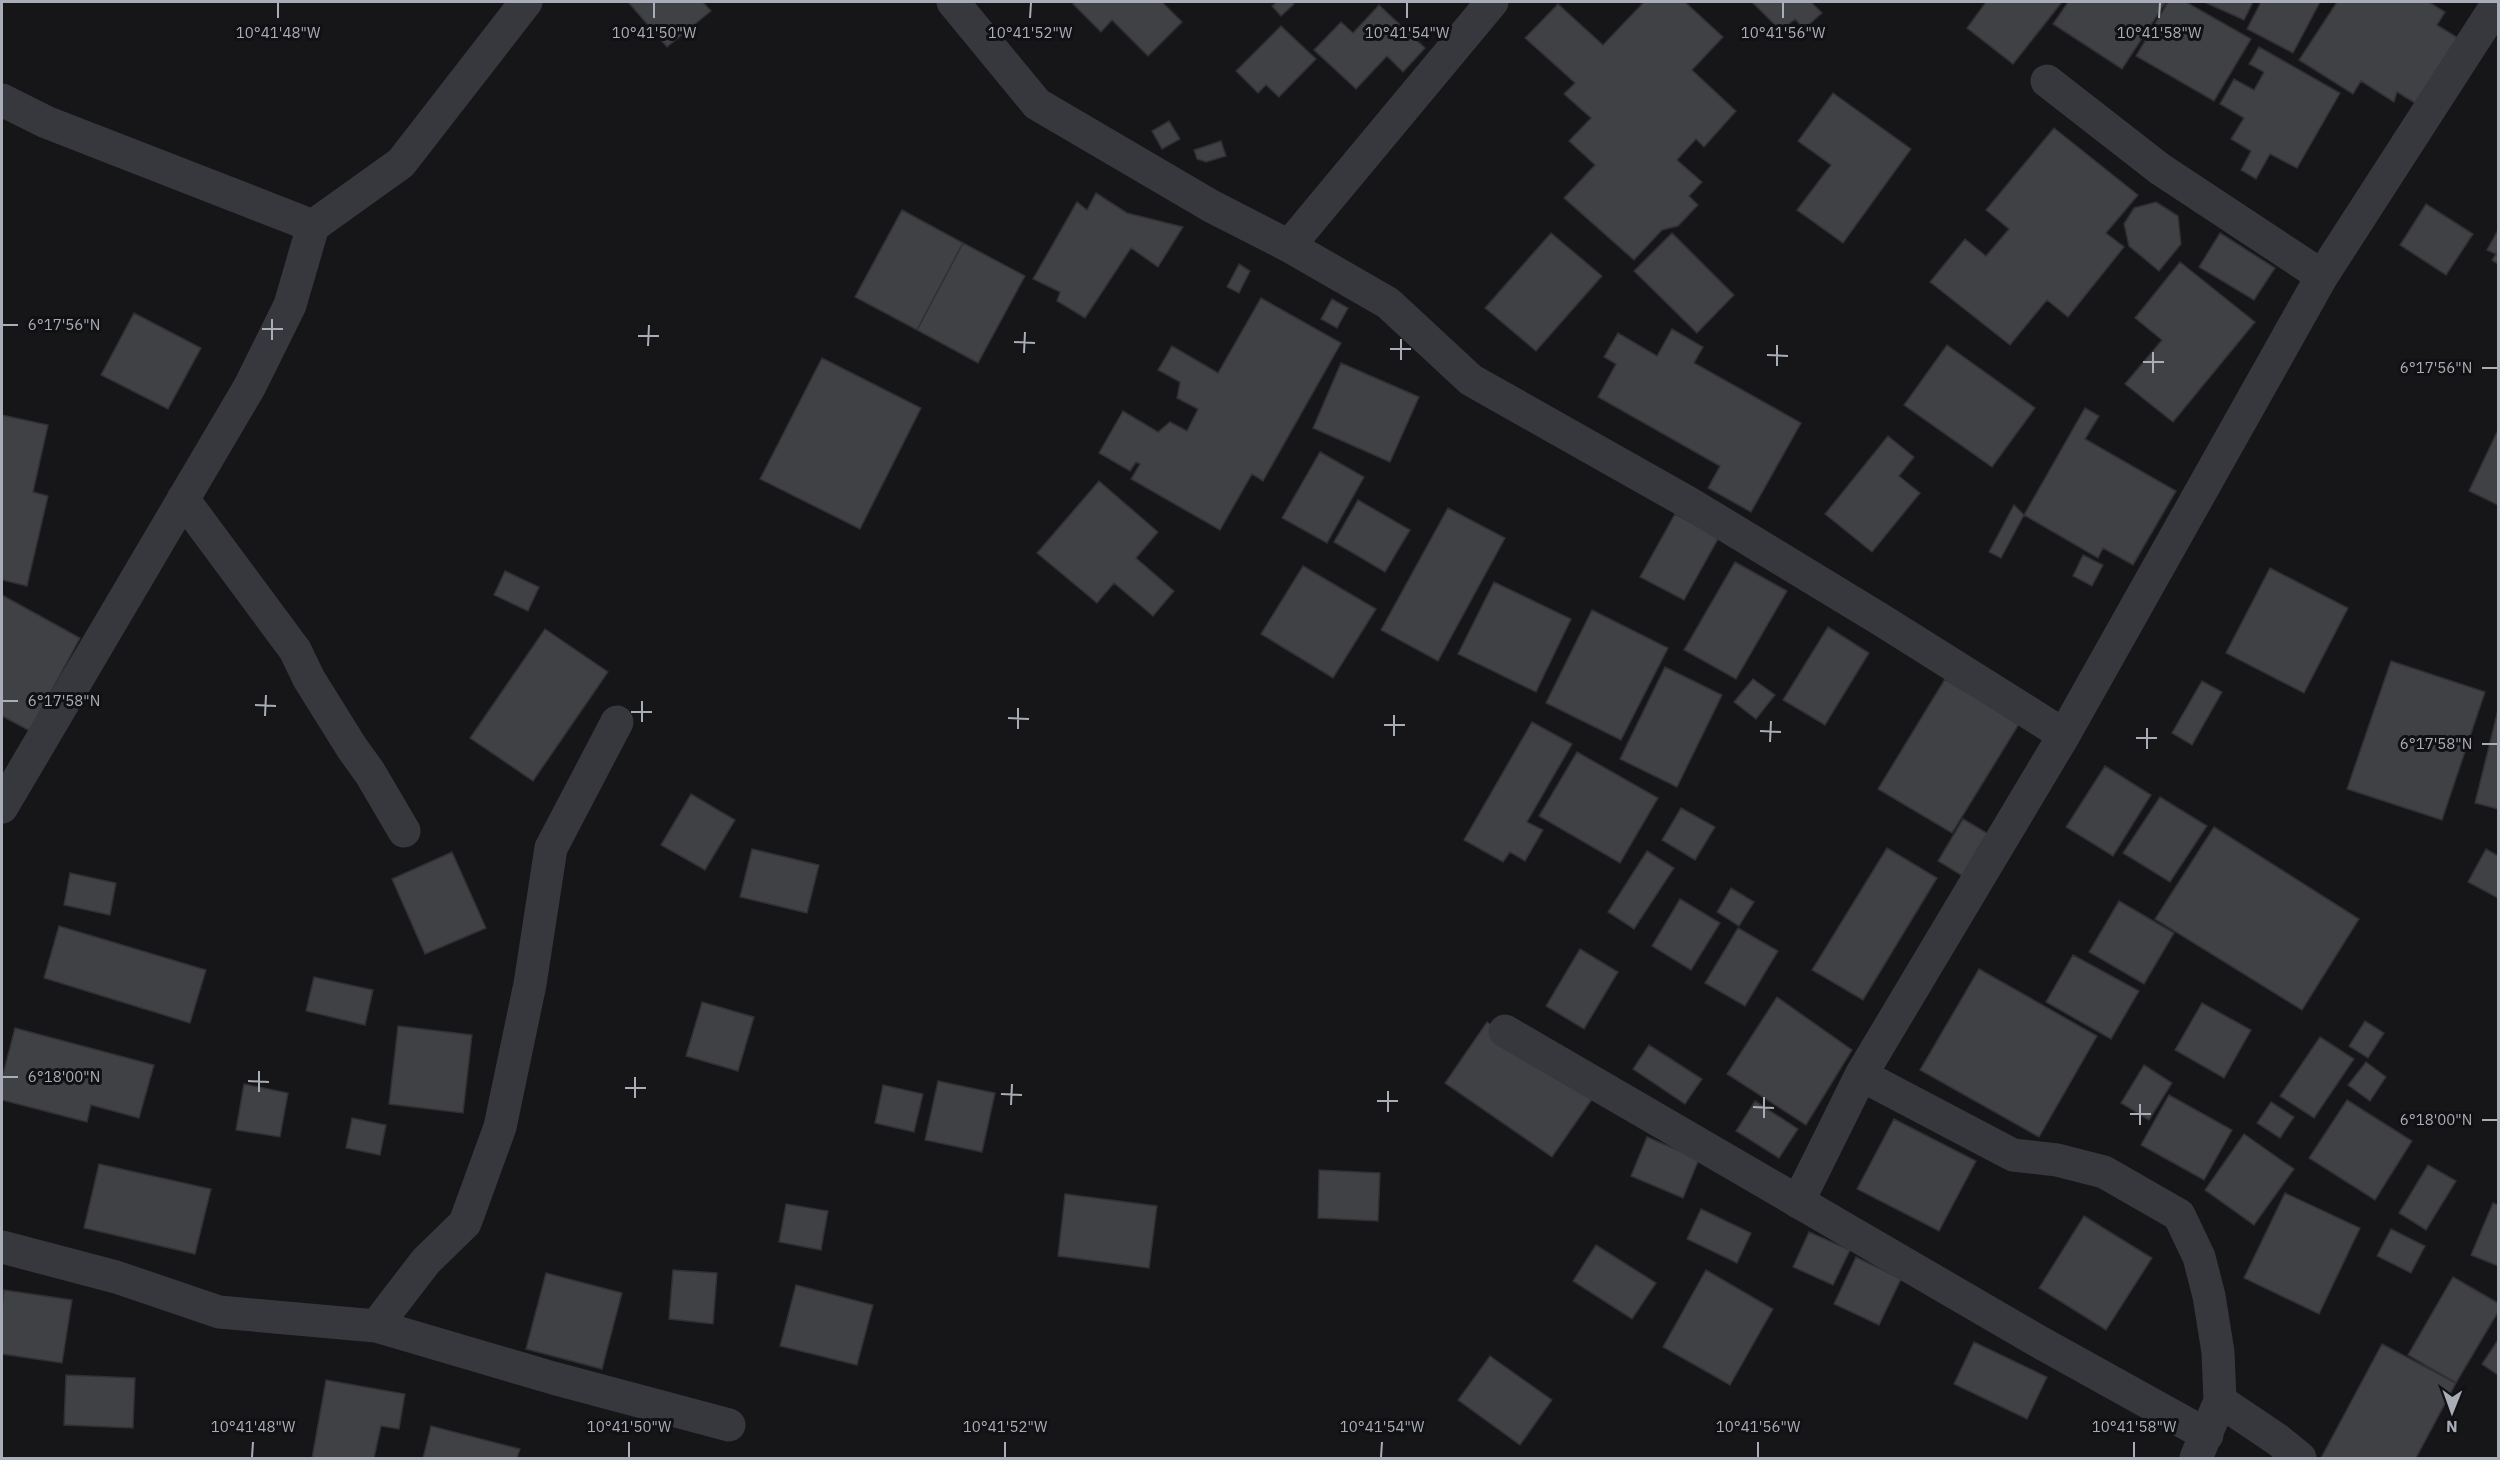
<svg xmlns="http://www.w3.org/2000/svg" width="2500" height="1460" viewBox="0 0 2500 1460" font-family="'IBM Plex Sans',sans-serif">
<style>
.building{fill:#404145;stroke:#303034;stroke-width:1.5}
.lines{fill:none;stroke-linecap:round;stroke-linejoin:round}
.minor{stroke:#37383d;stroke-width:33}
.ticks{fill:none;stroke:#a8adb8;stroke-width:2}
.ticks-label{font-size:15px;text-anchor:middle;fill:#a8adb8;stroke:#111113;stroke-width:6;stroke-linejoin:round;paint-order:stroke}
</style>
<rect width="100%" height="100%" fill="#161618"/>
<path class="building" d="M628 2H703L711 11 667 47Z
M1075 2H1162L1182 22 1148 56 1112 20 1101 32 1073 4Z
M1277 2H1292L1294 4 1281 16 1272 6Z
M1644 2H1685L1723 37 1692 70 1736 111 1704 147 1696 139 1677 160 1702 182 1689 196 1698 205 1678 226 1662 230 1634 260 1564 198 1595 165 1569 141 1591 118 1564 94 1575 83 1525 38 1558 4 1603 45Z
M1752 2H1811L1822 13 1804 29 1795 19 1781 31Z
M1986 2H2062L2013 64 1967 28Z
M2068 2H2166L2122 69 2053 24Z
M2168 2H2186L2251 39 2214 101 2136 56Z
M2204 2H2253L2244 20Z
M2261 2H2320L2293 53 2247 29Z
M2337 2H2429L2445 12 2437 25 2469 45 2428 111 2397 92 2394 102 2361 81 2353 94 2299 60Z
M1379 5 1425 48 1403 72 1387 56 1356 89 1314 50 1341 22 1353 33Z
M1281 26 1316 59 1279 97 1266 85 1258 93 1236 71Z
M2259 47 2340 93 2297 168 2270 154 2256 179 2241 170 2251 151 2231 139 2244 118 2220 104 2234 79 2254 90 2264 72 2249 64Z
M1833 93 1911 149 1843 243 1797 210 1831 165 1798 141Z
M1169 121 1180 139 1162 149 1152 131Z
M2054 128 2138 195 2106 233 2124 247 2068 317 2047 300 2010 345 1930 282 1965 239 1986 256 2009 229 1986 210Z
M1221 141 1226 156 1206 162 1197 159 1194 150Z
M1096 193 1127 213 1183 227 1158 267 1131 248 1085 318 1057 301 1060 292 1033 279 1077 202 1087 210Z
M2156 202 2178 216 2181 244 2159 271 2129 246 2124 224 2134 208Z
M2426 204 2473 234 2446 275 2400 245Z
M902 210 963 243 917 330 855 297Z
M2498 230V264L2492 260 2496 254 2487 250Z
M1551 233 1602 276 1536 351 1485 308Z
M1672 233 1734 295 1697 333 1634 271Z
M2220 233 2275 268 2254 300 2199 267Z
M963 243 1025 276 978 363 917 330Z
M2180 262 2255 322 2173 422 2125 384 2162 340 2135 318Z
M1239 264 1250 271 1239 293 1227 287Z
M1261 298 1341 343 1263 481 1252 474 1220 530 1131 479 1140 464 1136 462 1130 471 1099 453 1123 411 1158 432 1170 422 1187 431 1198 409 1177 398 1180 382 1158 370 1172 346 1218 373Z
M1332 299 1348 308 1337 328 1321 319Z
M134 313 201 348 168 409 101 375Z
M1672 329 1703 347 1694 363 1801 423 1751 512 1708 488 1720 466 1598 397 1616 364 1604 357 1618 333 1657 356Z
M1947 345 2035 408 1992 467 1904 405Z
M822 358 921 408 860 529 760 479Z
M1341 363 1419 397 1390 462 1313 428Z
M2085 408 2099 416 2085 439 2176 491 2133 565 2103 548 2098 558 2024 515Z
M2 415 48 425 33 492 48 496 27 586 2 580Z
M2498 430V505L2469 491Z
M1888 436 1914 457 1899 476 1920 493 1872 552 1825 514Z
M1320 452 1364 477 1327 543 1282 518Z
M1099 481 1158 532 1136 558 1174 591 1153 616 1114 583 1097 603 1037 553Z
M1358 500 1410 530 1385 572 1334 542Z
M2014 505 2024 515 2001 558 1989 552Z
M1448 508 1505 538 1438 661 1381 630Z
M1675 514 1719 537 1684 600 1640 577Z
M2083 555 2103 565 2092 586 2073 576Z
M1735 562 1787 591 1736 679 1684 650Z
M1303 566 1376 609 1333 678 1261 634Z
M2270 568 2348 608 2304 693 2226 653Z
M505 571 539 587 528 611 494 595Z
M1494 582 1571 619 1536 692 1458 654Z
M2 595 80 638 30 731 2 716Z
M1592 610 1668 648 1621 740 1546 703Z
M1828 627 1869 653 1825 725 1783 700Z
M545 629 608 672 533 781 470 738Z
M2391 661 2485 692 2442 820 2347 789Z
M1665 667 1722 695 1677 787 1620 759Z
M1753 679 1775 695 1756 719 1734 702Z
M1945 679 2019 724 1952 833 1878 789Z
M2202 681 2222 692 2192 745 2172 733Z
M2498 710V809L2475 803Z
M1532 722 1572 744 1527 822 1543 830 1525 861 1510 852 1503 862 1464 840Z
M1577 752 1658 798 1620 863 1539 816Z
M2105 766 2151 795 2113 856 2066 827Z
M691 794 735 820 705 870 661 845Z
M2160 797 2207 826 2170 882 2123 853Z
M1681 808 1715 827 1695 860 1662 840Z
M1963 819 1997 839 1971 881 1938 861Z
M2214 827 2359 919 2302 1010 2155 919Z
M1887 848 1937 878 1863 1000 1812 970Z
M752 849 819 865 807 913 740 897Z
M2486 849 2498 856V898L2468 882Z
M1647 851 1674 868 1634 929 1608 912Z
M452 852 486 928 425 954 392 879Z
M70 873 116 883 110 915 64 905Z
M1731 888 1754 902 1739 926 1717 912Z
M1680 899 1720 923 1691 970 1652 946Z
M2119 901 2174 933 2144 984 2089 952Z
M59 926 206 970 190 1023 44 978Z
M1738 928 1778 951 1745 1006 1705 983Z
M1580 949 1618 972 1584 1029 1546 1006Z
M2073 955 2139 991 2111 1039 2046 1002Z
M1979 969 2097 1036 2039 1137 1920 1070Z
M314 977 373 990 365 1025 306 1011Z
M1777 997 1852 1050 1806 1125 1727 1074Z
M702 1002 754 1017 738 1071 686 1056Z
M2202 1003 2251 1030 2224 1078 2175 1050Z
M2365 1021 2384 1033 2368 1058 2349 1046Z
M1487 1022 1595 1095 1552 1157 1445 1083Z
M398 1026 472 1035 463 1113 389 1104Z
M15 1028 154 1065 139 1118 91 1105 87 1122 2 1100V1078Z
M2320 1037 2354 1059 2314 1118 2280 1096Z
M1649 1045 1702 1079 1685 1104 1633 1069Z
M2366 1062 2386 1077 2370 1101 2348 1085Z
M2144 1065 2172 1083 2149 1120 2121 1103Z
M938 1081 995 1093 982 1152 925 1140Z
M244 1084 288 1093 280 1137 236 1130Z
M883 1085 923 1094 914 1132 875 1123Z
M2169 1095 2232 1130 2204 1180 2141 1145Z
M2347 1100 2412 1141 2375 1200 2309 1158Z
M1755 1101 1798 1129 1779 1158 1736 1131Z
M2271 1102 2294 1117 2280 1138 2257 1123Z
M352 1118 386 1125 380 1155 346 1148Z
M1894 1119 1976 1161 1939 1231 1857 1189Z
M2244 1134 2294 1169 2254 1225 2205 1190Z
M1647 1137 1699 1159 1683 1198 1631 1176Z
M99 1164 211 1189 195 1254 84 1228Z
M2428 1165 2456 1181 2426 1230 2399 1213Z
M1319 1170 1380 1173 1378 1221 1318 1218Z
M2285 1193 2360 1228 2319 1314 2244 1278Z
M1065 1194 1157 1206 1149 1268 1058 1256Z
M2493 1203 2498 1205V1266L2471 1255Z
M786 1204 828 1211 821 1250 779 1242Z
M1701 1209 1751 1233 1737 1263 1687 1239Z
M2084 1216 2152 1258 2106 1330 2039 1288Z
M2391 1229 2425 1246 2411 1273 2377 1256Z
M1809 1232 1850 1250 1833 1285 1793 1267Z
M1596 1245 1656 1283 1632 1319 1573 1281Z
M1856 1257 1901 1279 1879 1325 1834 1304Z
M673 1270 717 1273 713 1324 669 1319Z
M1706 1270 1773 1309 1730 1385 1663 1347Z
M546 1273 622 1293 602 1369 526 1349Z
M2453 1277 2498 1303V1312L2456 1383 2408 1355Z
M796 1285 873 1305 857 1365 780 1346Z
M4 1290 72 1300 62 1363 2 1354V1309Z
M2498 1340V1375L2482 1364Z
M1974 1342 2047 1377 2027 1419 1954 1384Z
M2382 1344 2456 1383 2416 1458H2321Z
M1490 1356 1552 1400 1520 1445 1458 1400Z
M66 1375 135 1378 133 1428 64 1425Z
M326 1380 405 1394 399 1429 381 1426 374 1458H312Z
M431 1426 520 1449 517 1458H423Z"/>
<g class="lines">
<path class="minor" d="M953 2 1037 104 1211 206 1289 246 1388 303 1471 380 1689 503 1883 621 2064 735
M2047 81 2160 169 2322 276
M2 100 46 122 313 226
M1289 246 1492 2
M183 499 295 650 309 679 352 748 370 773 404 831
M2 807 250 386 290 305 313 226 401 163 526 2
M1505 1031 2036 1340 2207 1435
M1861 1075 2013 1155 2057 1160 2104 1172 2179 1215 2199 1257 2209 1296 2218 1352 2220 1401 2196 1458
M1798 1202 1861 1075 2064 735 2322 276 2498 3
M2 1247 116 1277 219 1312 376 1326 553 1378 729 1425
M376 1326 426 1261 465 1223 500 1127 530 984 551 848 617 722
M2220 1401 2278 1440 2300 1458"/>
</g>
<path class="ticks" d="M278 18V3M654 18V3M1030 18 1031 3M1407 18V3M1783 18V3M2159 18 2160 3M3 325H18M262 329H283M638 336H659M272 340V319M1014 342 1035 343M648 346 649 325M1390 349H1411M1024 353 1025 332M1767 355 1788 356M1401 360V339M2143 362H2164M1777 366V345M2482 368H2497M2153 373V352M3 701H18M255 705 276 706M631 712H652M265 716 266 695M1008 718 1029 719M642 722V701M1384 725H1405M1018 729V708M1760 731 1781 732M1394 736V715M2136 738H2157M1770 742 1771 721M2482 744H2497M2147 749V728M3 1077H18M248 1081 269 1082M625 1088H646M259 1092V1071M1001 1094 1022 1095M635 1098V1077M1377 1101H1398M1011 1105 1012 1084M1753 1107 1774 1108M1388 1112V1091M2130 1114H2151M1764 1118V1097M2482 1120H2497M2140 1125V1104M252 1457 253 1442M629 1457V1442M1005 1457V1442M1381 1457 1382 1442M1758 1457V1442M2134 1457V1442"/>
<g class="ticks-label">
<text x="278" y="38">10°41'48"W</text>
<text x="654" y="38">10°41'50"W</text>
<text x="1030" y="38">10°41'52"W</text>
<text x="1407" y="38">10°41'54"W</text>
<text x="1783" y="38">10°41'56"W</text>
<text x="2159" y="38">10°41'58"W</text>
<text x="64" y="330">6°17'56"N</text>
<text x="2436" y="373">6°17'56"N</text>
<text x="64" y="706">6°17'58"N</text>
<text x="2436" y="749">6°17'58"N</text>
<text x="64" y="1082">6°18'00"N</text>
<text x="2436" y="1125">6°18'00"N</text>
<text x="253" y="1432">10°41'48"W</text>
<text x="629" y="1432">10°41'50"W</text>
<text x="1005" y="1432">10°41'52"W</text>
<text x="1382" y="1432">10°41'54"W</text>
<text x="1758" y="1432">10°41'56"W</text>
<text x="2134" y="1432">10°41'58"W</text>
</g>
<rect width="2500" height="1460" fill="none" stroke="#a8adb8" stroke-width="6"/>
<g transform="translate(2452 1412) rotate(181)" stroke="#111113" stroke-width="4.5" paint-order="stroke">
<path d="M0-4.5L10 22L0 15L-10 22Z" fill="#a8adb8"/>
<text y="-9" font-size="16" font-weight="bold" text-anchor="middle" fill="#a8adb8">N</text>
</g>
</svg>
